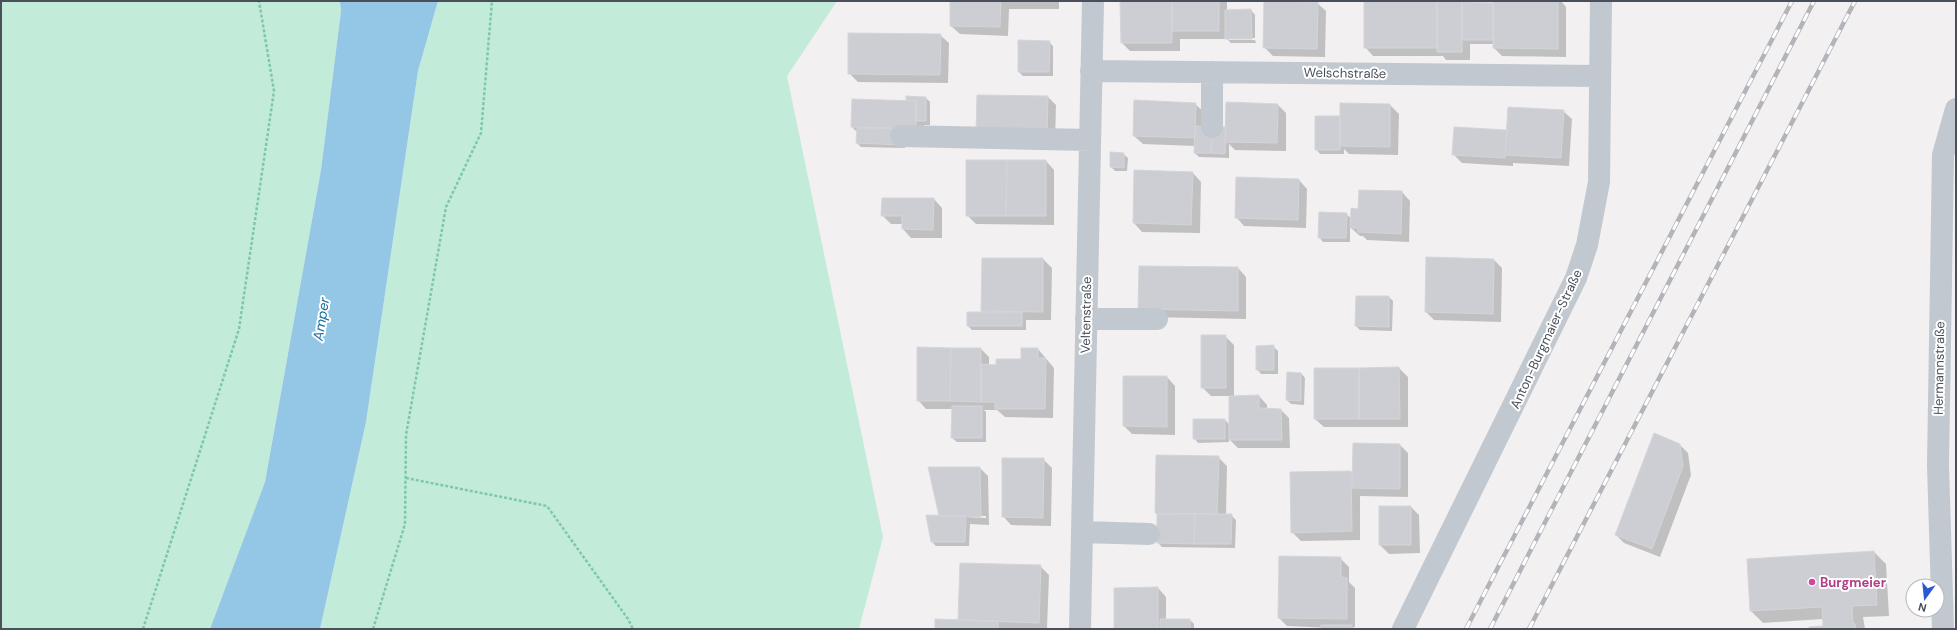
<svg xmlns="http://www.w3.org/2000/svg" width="1957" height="630" viewBox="0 0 1957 630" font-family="'DM Sans',sans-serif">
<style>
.green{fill:#c2ecd9}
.water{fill:#93c7e5}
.shadow{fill:#0003;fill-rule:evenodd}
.building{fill:#cdced4;stroke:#d4d5db}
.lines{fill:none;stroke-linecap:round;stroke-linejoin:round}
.path{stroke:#7dc7ae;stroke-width:2.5;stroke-dasharray:3 2;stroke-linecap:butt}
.minor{stroke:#c2c8d0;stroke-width:22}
.rail-casing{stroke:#b3b4ba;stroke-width:4.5}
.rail{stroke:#fff;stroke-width:3;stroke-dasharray:9;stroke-linecap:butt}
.hotel-dot{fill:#d1479c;stroke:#fff;stroke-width:1.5}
.labels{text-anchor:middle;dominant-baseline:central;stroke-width:4;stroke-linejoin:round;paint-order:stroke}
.street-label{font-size:13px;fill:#49505c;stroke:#fff}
.hotel-label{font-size:13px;font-weight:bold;fill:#b23c85;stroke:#fff;text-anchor:start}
.water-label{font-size:14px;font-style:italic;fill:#186ea0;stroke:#fff}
</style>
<rect width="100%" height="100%" fill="#f2f0f0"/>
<path class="green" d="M1 1H340L341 11 321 170 265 482 210 629H1Z
M438 1H837L787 76 883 537 859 629H320L366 422 418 71Z"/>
<path class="water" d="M340 1H438L418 71 366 422 320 629H210L265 482 321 170 341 11Z"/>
<path class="shadow" d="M951 1H1059V9H1009L1008 36 960 34 951 26Z
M1121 1H1227V11L1251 10 1255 15V38H1229V40H1255L1256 43H1231L1227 39H1180V51H1130L1122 43Z
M1365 1H1470V3L1494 4V1H1561L1566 7V57L1502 56 1494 48V44H1470V60H1446L1443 56H1373L1365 47Z
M1317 3 1326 11 1325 57 1273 56 1264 47Z
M940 35 949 43 948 83 858 82 849 73Z
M1049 42 1053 46V76H1023L1019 72Z
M1048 97 1056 105 1055 144 986 142Z
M926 98 930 102V125H924V137L905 136V148L861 147 857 143V132L852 127 909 102 907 100Z
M1195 104 1204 112 1203 127 1225 128 1278 105 1286 113V151L1235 150 1229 144V158L1199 157 1195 153V146L1143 144 1134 136Z
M1341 104 1390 105 1399 114 1398 155 1349 154 1344 149V154H1320L1316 149 1341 117Z
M1563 111 1572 119 1569 166 1513 163V166L1462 163 1453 154 1508 131Z
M1123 154 1128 158 1127 171H1115L1111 167Z
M1046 161 1054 170V225L976 224 967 215Z
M1193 173 1201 182 1200 233 1142 232 1134 223Z
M1299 180 1307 189 1306 228 1244 226 1236 217Z
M1402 192 1410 201 1409 242 1367 240 1363 236H1360L1350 227V242H1323L1319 237 1346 214 1352 219 1359 210Z
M934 199 942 208V238H911L903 229V224H891L882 215Z
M1043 259 1052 268 1051 320H1026V330H972L968 326 984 313 982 311Z
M1494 260 1502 268 1501 322 1434 320 1426 312Z
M1238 268 1246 277V319L1148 317Z
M1389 297 1393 301 1392 331 1360 330 1356 326Z
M1225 336 1234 345V397L1259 396 1267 405V409L1281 410 1289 418 1290 448H1238L1229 439V442L1198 443 1194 438 1225 420 1230 425V396H1211L1202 387Z
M1273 346 1278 351V374H1261L1257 369Z
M981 349 989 357V366H997L1022 360V349H1038L1054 368 1053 418 1005 417 997 410H984L986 412V442H957L952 438 953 409H926L918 400Z
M1399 368 1408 377V427H1324L1315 419V369Z
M1301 373 1305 378 1304 405 1291 404 1287 400Z
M1167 377 1175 386V435L1132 434 1124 426Z
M1679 444 1688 453 1691 475 1660 557 1624 543 1616 535Z
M1400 445 1408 453V497L1360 496V540L1301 541 1292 532 1351 472 1353 475Z
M1218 457 1227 466 1226 515H1231L1236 520 1235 548 1162 547 1158 543V516L1156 513Z
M1043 459 1052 468 1051 526 1011 525 1003 516Z
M980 468 988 476 989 525 970 524 969 546H936L932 542 940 516ZM964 515 986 516V518L966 517Z
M1380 507H1411L1419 515 1420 553 1389 554 1380 545Z
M1874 552 1886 564 1889 616 1863 617 1865 629H1810L1824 627 1823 619 1763 623 1751 611Z
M1340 558 1349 567V582L1355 588V627H1353L1355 629 1287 626 1279 618Z
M1040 566 1049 575 1047 629H936L959 621Z
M1158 588 1166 597V620H1190L1194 624V629H1115Z"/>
<path class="building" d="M950 1H1001L1000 27 950 26Z
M1120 1H1172V43H1121Z
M1172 1H1219V31H1172Z
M1264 1 1318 2 1317 49 1263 48Z
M1364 1H1437V48H1364Z
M1437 1H1462V52H1437Z
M1493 1H1558V49L1493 48Z
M1462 2 1493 3V40H1462Z
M1251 9 1252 39H1225V10Z
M848 33 941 34 940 75 848 74Z
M1018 40 1050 41 1049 72H1018Z
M977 95 1048 96 1047 135 976 134Z
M906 96 926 97V121H916V101L906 100Z
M852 99 916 101V129L851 127Z
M1134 100 1196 103 1195 138 1133 136Z
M1226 102 1278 104 1277 143 1225 142Z
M1340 103 1390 104V147L1340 146Z
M1508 107 1564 110 1561 158 1505 155Z
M1315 116H1340V150H1315Z
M1195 126 1212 127 1211 153H1194Z
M1212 127H1226L1225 154 1211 153Z
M1454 127 1507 130 1505 158 1452 155Z
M857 128H902L901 145 856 143Z
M1110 152 1124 153V168L1110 167Z
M966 160H1007L1006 216H966Z
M1007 160H1046V216H1006Z
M1134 170 1193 172 1191 225 1133 223Z
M1236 177 1299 179 1298 220 1235 218Z
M1359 190 1402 191 1401 234 1358 232V228H1350L1351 208 1358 209Z
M882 198H934L933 230 902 229V216H881Z
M1319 212 1347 213 1346 238H1318Z
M1426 257 1494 259 1493 314 1425 312Z
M982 258H1043V312L981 311Z
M1139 266 1238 267V311L1138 309Z
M1356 296H1389V327L1355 326Z
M967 312H1022V326H967Z
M1201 335H1226V388H1201Z
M1274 345V370H1256V346Z
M917 347 951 348 950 401H917Z
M951 348H981V402L950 401Z
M1021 348H1038V358H1046L1045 409H995V402H981V364L996 365V359H1021Z
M1399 367 1400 419H1359V368Z
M1314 368H1359V419H1314Z
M1287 372 1301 373V401L1286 400Z
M1123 376H1167V427L1123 426Z
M1259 395V408L1281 409 1282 440H1229V396Z
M952 406H982V438H951Z
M1193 419H1225V439H1193Z
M1654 433 1680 444 1683 466 1652 549 1615 535Z
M1353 443 1400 444V489L1352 488Z
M1156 455 1219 456 1217 514 1155 513Z
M1002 458H1044L1043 518 1002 517Z
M928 467H980L981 517 939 516Z
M1351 471 1352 531 1291 533 1290 472Z
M1379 506H1411V545H1379Z
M1157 514H1195L1194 544 1157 543Z
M1195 514H1232L1231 544H1194Z
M926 515 966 516 965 542H931Z
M1874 551 1877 605 1852 606 1853 623 1855 624 1856 629H1809V627L1823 626 1822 607 1750 611 1747 559Z
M1279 556 1341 557V577L1347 578V619L1278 618Z
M960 563 1041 565 1039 623 958 620Z
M1158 587V629H1114V588Z
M935 619 998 621V629H935Z
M1160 619H1190V629H1160Z
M1321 625H1352V629H1321Z"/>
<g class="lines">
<path class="path" d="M406 478 547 506 628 619 633 629
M143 629 239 329 274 91 259 1
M373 629 405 524 406 435 446 207 481 133 492 1"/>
<path class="minor" d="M1091 71 1600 76
M1212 127V72
M901 136 1090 140
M1086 319H1157
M1082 532 1149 534
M1080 629 1093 1
M1403 629 1576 278 1587 245 1599 182 1601 1
M1943 629 1938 465 1943 155 1956 109"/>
<defs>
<path id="rail" d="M1466 629 1792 1
M1490 629 1814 1
M1529 629 1855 1"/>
</defs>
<use href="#rail" class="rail-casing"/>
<use href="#rail" class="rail"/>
</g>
<circle class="hotel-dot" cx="1812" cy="582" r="4"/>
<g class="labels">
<g class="street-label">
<text transform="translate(1345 73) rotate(1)">Welschstraße</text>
<text transform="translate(1086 315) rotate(-89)">Veltenstraße</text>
<text transform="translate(1546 339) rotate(-65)">Anton-Burgmaier-Straße</text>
<text transform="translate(1939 368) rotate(-89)">Hermannstraße</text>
</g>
<g class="hotel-label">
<text x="1820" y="582">Burgmeier</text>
</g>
<g class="water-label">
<text transform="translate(321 319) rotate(-81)">Amper</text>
</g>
</g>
<rect width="1957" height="630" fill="none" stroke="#49505c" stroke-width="4"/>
<g transform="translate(1925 598) rotate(195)"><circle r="19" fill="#ffffff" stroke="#b6b9be"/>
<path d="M0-3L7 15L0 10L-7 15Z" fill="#2858d4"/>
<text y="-6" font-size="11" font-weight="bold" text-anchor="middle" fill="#49505c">N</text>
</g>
</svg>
